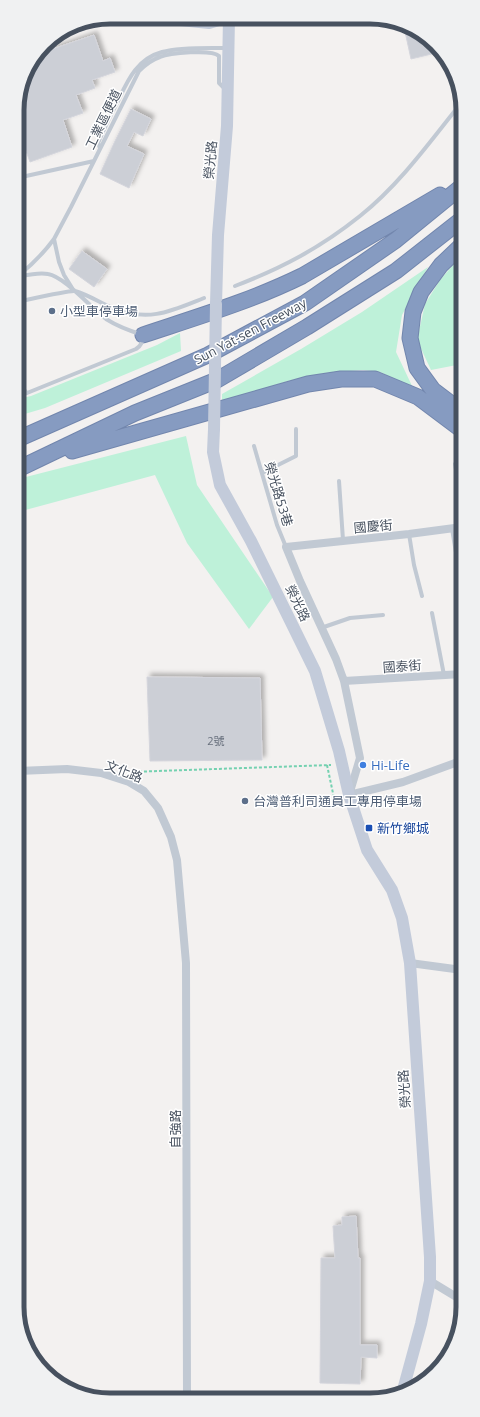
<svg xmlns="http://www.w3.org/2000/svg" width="480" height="1417" viewBox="0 0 480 1417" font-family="'Open Sans','Noto Sans TC',sans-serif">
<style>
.green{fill:#bef1d9}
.building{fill:#cccfd6;stroke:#d4d5dc;filter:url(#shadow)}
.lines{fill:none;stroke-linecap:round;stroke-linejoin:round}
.highway-casing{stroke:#7286ad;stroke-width:17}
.path{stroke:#74d1b0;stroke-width:2;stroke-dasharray:3 2;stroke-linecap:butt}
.lane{stroke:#c1c9d3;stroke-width:4}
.street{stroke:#c1c9d3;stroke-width:8}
.secondary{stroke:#c3cbda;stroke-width:12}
.highway{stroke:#869bc1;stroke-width:15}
.secondary-bridge{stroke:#c3cbda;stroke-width:12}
.service-dot{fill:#5c6f8a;stroke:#fff;stroke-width:1.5}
.shop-dot{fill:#3f7fe0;stroke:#fff;stroke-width:1.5}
.transit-dot{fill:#1a4fb4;stroke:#fff;stroke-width:1.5}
.labels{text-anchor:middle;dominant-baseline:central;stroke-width:3;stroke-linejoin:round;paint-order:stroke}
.number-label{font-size:11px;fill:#68707d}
.street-label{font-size:13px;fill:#47515f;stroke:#fff}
.service-label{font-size:13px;fill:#4e5e75;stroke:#fff;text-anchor:start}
.shop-label{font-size:13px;fill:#366cbe;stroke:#fff;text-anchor:start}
.transit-label{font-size:13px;fill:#164399;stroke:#fff;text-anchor:start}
.rim{fill:none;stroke:#47515f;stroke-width:5}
</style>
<defs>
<filter id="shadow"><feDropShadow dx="3.5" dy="-3.5" stdDeviation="2" flood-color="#0004"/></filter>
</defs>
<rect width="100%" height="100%" fill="#f3f1f0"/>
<path class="green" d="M461 256 462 364 431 370 417 340 425 304 440 280Z
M428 267 402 315 396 352 413 388 380 372 363 370 325 373 288 381 222 402V394L301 349 362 312Z
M180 333 181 351 45 408 18 416V399L31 396 157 345Z
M186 436 197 485 273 597 249 629 187 543 155 475 18 512V479Z"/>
<path class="building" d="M404 27 435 44 440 52 411 59Z
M94 35 103 61 110 58 115 72 92 80 95 88 76 95 83 113 63 120 72 147 30 162 21 137 17 138V104L27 69 38 54Z
M131 109 151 119 143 136 134 132 127 146 144 154 129 188 100 174 115 141Z
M82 251 107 269 94 287 69 269Z
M147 677 260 678 262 760 150 761Z
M356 1216 358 1258H360V1345H377V1358L361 1357 360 1384 320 1383 321 1258H335L333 1226 342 1225V1217Z"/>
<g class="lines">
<defs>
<path id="highway" d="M461 246 441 265 421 292 413 312 410 338 417 368 433 390 462 412
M143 335C197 317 251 301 302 276L440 195
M18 439 208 355 305 303 396 240 461 187
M72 451 308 384 341 379H375L418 397 462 430
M18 469 135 413 217 380 307 327 396 271 461 220"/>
</defs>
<use href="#highway" class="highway-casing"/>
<path class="path" d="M327 765 334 798 339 797
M129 772 331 765"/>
<path class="lane" d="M100 148 98 143C104 129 110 116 117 103 127 82 136 59 162 52 180 47 207 48 226 48
M17 178 94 161
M18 276C33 264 43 254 54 239
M17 277C27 275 38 272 48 274 65 277 91 308 106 319 117 326 130 331 143 335 142 342 142 345 136 349L27 393 18 394
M235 286C282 268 320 248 360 216 399 185 430 142 461 103
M74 291 64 275 59 262 54 239 71 207 139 71C145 65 151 60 160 57 169 53 212 49 219 56V83L225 89
M17 302C27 300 69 290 75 291 89 295 102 304 115 309 150 322 171 311 204 298
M18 383 27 393
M254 446 277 525 286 547
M455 464 462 503
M262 473 296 456V429
M339 481 343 540
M452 529 462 588
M409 534 414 565 422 596
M432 613 444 675
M321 628 350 618 383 615"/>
<path class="street" d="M462 527 409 534 286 547 300 581 336 659 344 681 360 758 349 795 403 782 455 763 462 759
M344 681 462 674
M18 771 67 769 101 773 129 782 144 791 158 808 171 837 177 860 186 963 187 1398
M410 963 462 970
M430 1281 463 1301"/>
<path class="secondary" d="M152 17 209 23 225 18
M216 304 218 235 227 126 229 18
M214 429 213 452 220 485 251 541 315 671 339 751 349 795 367 850 392 890 402 918 410 963 430 1257V1281L421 1324 403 1390"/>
<use href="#highway" class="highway"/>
<path class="secondary-bridge" d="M214 429 216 304"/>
</g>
<g class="service-dot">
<circle cx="52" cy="311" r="4"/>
<circle cx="245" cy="801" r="4"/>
</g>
<circle class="shop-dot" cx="363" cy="765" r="4"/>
<rect class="transit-dot" x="365" y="824" width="8" height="8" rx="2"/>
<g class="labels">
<g class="number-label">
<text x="216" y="740">2號</text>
</g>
<g class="street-label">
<text transform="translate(103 119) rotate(-64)">工業區便道</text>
<text transform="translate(210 160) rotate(-85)">榮光路</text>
<text transform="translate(250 331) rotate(-28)">Sun Yat-sen Freeway</text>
<text transform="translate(279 494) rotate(73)">榮光路53巷</text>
<text transform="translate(373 526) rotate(-5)">國慶街</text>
<text transform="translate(298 603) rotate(64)">榮光路</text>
<text transform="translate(402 666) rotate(-4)">國泰街</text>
<text transform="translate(124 771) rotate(21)">文化路</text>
<text transform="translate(404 1089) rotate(-94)">榮光路</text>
<text transform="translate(175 1129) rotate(-90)">自強路</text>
</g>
<g class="service-label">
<text x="60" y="311">小型車停車場</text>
<text x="253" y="801">台灣普利司通員工專用停車場</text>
</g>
<g class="shop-label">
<text x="371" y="765">Hi-Life</text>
</g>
<g class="transit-label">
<text x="377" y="828">新竹鄉城</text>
</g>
</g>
<path d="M0 0H480V1417H0ZM110 24H370A86 86 0 0 1 456 110V1307A86 86 0 0 1 370 1393H110A86 86 0 0 1 24 1307V110A86 86 0 0 1 110 24Z" fill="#f0f1f2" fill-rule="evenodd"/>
<path class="rim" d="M110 24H370A86 86 0 0 1 456 110V1307A86 86 0 0 1 370 1393H110A86 86 0 0 1 24 1307V110A86 86 0 0 1 110 24Z"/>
</svg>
